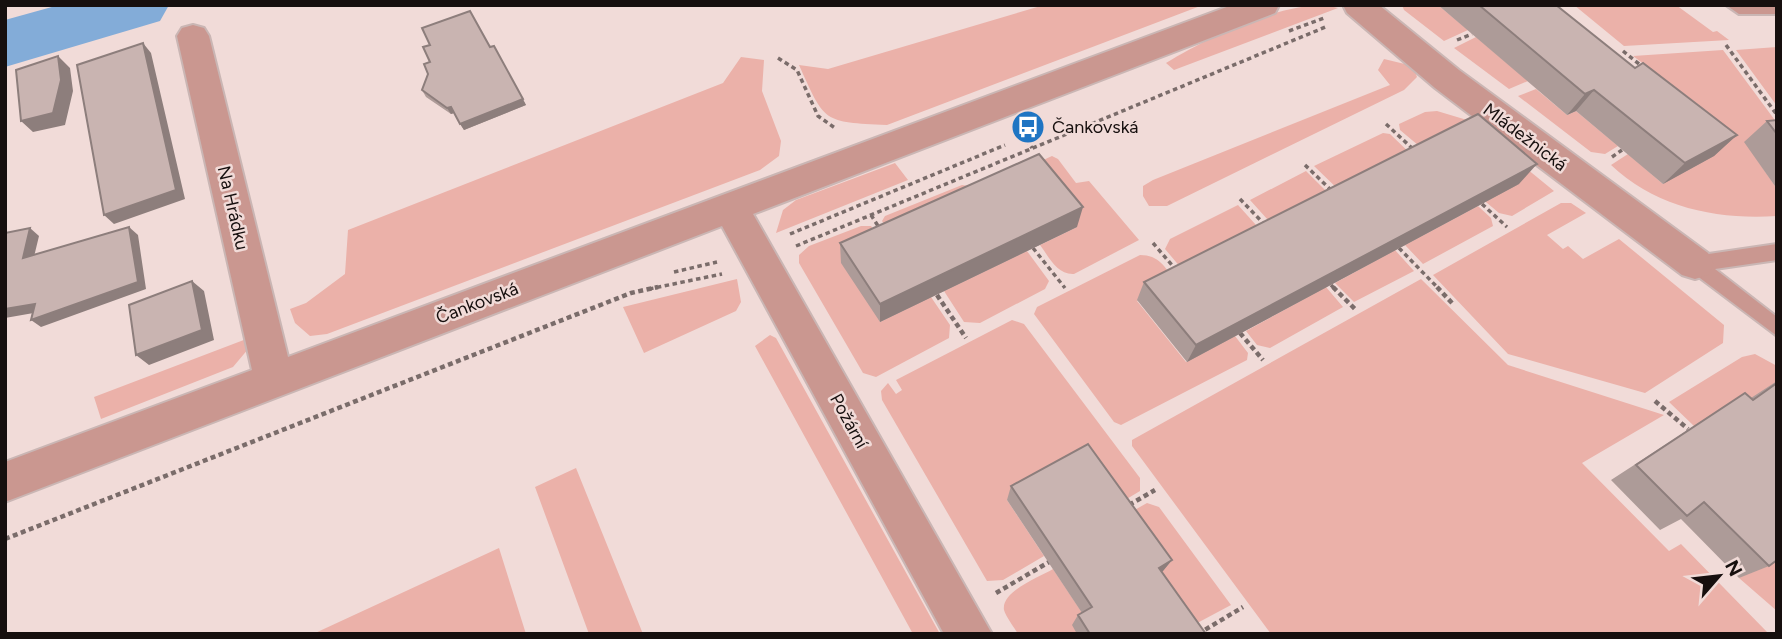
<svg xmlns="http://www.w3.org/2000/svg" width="1782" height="639" viewBox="0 0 1782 639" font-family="Figtree,sans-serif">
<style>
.green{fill:#ebb1a9}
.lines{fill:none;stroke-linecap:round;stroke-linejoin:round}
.river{fill:#83acd8;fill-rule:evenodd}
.lane-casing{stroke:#cab6b4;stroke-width:4}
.street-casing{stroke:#cab6b4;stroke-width:4}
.path-far1{stroke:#7a6c6a;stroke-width:3.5;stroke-dasharray:4.5 3.5;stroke-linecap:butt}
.path{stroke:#7a6c6a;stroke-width:4.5;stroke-dasharray:5 3.5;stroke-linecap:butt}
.lane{fill:#ca9790;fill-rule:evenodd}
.street{fill:#ca9790;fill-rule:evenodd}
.wall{fill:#ad9b98}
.shaded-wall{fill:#8d7e7c}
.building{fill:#c9b4b1;stroke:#8d7e7c;stroke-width:2}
.labels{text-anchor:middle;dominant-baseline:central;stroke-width:5;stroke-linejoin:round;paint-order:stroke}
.poi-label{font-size:18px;fill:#160f0e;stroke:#f1dbd8;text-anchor:start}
.street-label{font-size:18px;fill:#160f0e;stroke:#f1dbd8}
</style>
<rect width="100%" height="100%" fill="#f1dbd8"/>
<path class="green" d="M1044 5H1203L887 125C823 122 825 123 799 65L828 69Z
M1325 5 1338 8 1174 70 1166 63C1209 37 1275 5 1325 5Z
M1402 5H1438L1468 30 1444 41 1404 10Z
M1574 5H1676L1713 32 1717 31 1729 40 1624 46Z
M1476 37 1528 81 1509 89 1454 48Z
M1777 47V106L1736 50Z
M1723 50 1777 123 1745 142 1777 189V216C1718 220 1656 208 1611 165L1628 154 1663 184 1672 122 1699 105 1633 56Z
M741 57 764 60 762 91 781 141 779 156 760 170 327 334 310 336 295 323 290 309 306 303 345 274 348 230 723 83Z
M1384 59 1413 66 1417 77 1404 90 1167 206H1149L1143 196V186L1153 180 1390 85 1378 70Z
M1536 89 1567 115 1576 111 1618 146 1605 154 1591 152 1518 96Z
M1437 111 1467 120 1554 191 1512 216 1499 213 1400 130 1399 124 1425 112Z
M1383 133 1390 134 1416 159 1344 195 1314 166Z
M1052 156 1058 159 1076 183 1089 181 1139 240 1074 274C1057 275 1049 257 1040 245L1077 227 981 180 1024 160 1028 167Z
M895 163 908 180 776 233 783 210 796 200Z
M1306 171 1335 200 1276 229 1250 200Z
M962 185 969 186 894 238 882 221 885 216Z
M1561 203H1571L1586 213 1547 235 1563 249 1568 246 1583 259 1619 239 1724 325 1723 343 1645 393 1508 354 1433 275Z
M1238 205 1265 235 1187 275 1165 249 1170 239Z
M1478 206 1491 218 1493 226 1423 264 1405 245Z
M861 226H871L884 243 880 322 931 297 950 325 949 338 876 377 863 373 799 263V255L809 246Z
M1395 250 1414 271 1354 302 1335 283Z
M1027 251 1049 281 1045 289 980 323 964 322 944 291Z
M1140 255C1159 255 1165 267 1175 281L1137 301 1186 362 1235 336 1248 353 1247 360 1121 425 1114 422 1034 314 1037 307Z
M737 279 741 302 736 311 644 353 623 307Z
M1421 279 1508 365 1664 415 1582 463 1669 551 1681 544 1768 633 1271 634 1132 446V440Z
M1326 287 1343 307 1270 348 1257 345 1246 331Z
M1012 320 1024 324 1140 478V491L1115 506 1007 500 1044 556 1003 580 987 581 882 400 881 391 888 383 896 394 902 390 896 380Z
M770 335 776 338 940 634H913L755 346Z
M249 338V348L233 367 101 419 94 397Z
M1755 354 1777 366V385L1726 416 1694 426 1669 402 1742 357Z
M576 468 643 634H589L535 487Z
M1147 503 1159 507 1231 605 1186 629 1124 516Z
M499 548 526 634H313Z
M1777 550V611L1739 578Z
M1053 569 1085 617 1077 634H1018C1014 627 1006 617 1004 610 1001 591 1040 577 1053 569Z"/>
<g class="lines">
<path class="river" d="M59 5H169L160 21 5 67V20Z"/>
<defs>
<path id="lane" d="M1726 5H1777V14H1739Z
M1777 244V260L1715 269 1777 317V336L1688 269 1686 264 1688 259 1695 256Z"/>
<path id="street" d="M1232 5H1279L1275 13 753 214 992 634H944L722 226 5 502V462L252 370 177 36 182 28 193 25 204 28 209 36 288 357Z
M1343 5H1379L1459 70 1708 253 1714 264 1708 275 1695 279 1682 275 1435 88 1347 13Z"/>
</defs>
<use href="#lane" class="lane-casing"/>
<use href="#street" class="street-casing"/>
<path class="path-far1" d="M1289 31 1324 18
M1457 40 1472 34
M1726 45 1777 115
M1623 51 1644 68
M778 58 797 70 818 116 835 128
M1386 124 1414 150
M1022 133 1032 148
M1612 157 1622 150
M1305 165 1332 191
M1240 199 1266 226
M1482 204 1507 227
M871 215 880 229
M790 234 1005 145
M1153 243 1177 271
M796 246 1328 26
M1033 248 1065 288
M1399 248 1439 289
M674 272 717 262
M1331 285 1335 289
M649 289 722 274"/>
<path class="path" d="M1333 287 1355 309
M1437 287 1452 303
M937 295 966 338
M1240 333 1263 360
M1655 401 1688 429
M1129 505 1155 490
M5 539 631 293 658 287
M996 593 1049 562
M1198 634 1243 607"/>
<use href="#lane" class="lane"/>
<use href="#street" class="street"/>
</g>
<path class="wall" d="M1438 5H1556L1635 68 1737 135 1714 156 1663 184 1576 111 1567 115Z
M490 47 526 105 464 130 454 113 451 114 426 97 422 90Z
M1777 120V189L1744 142 1767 121Z
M1519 184 1187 362 1137 300 1144 282Z
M1077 227 880 322 841 263 840 243Z
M1777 381V560L1769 566 1739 578 1681 519 1660 530 1611 480 1745 393 1751 398Z
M1011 486 1172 560 1162 572 1206 634H1077L1072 625 1078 615 1082 613 1007 500Z"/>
<path class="shaded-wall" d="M143 43 151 53 185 199 114 224 104 215Z
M58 56 70 68 73 91 65 125 33 132 21 121Z
M1594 90 1576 111 1567 115 1585 94Z
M523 99 526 105 464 130 460 124Z
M451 107 454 113 451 114 447 108Z
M1737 135 1714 156 1663 184 1685 163Z
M1537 164 1519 184 1187 362 1196 345Z
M1083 207 1077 227 880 322V304Z
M129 227 138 235 146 289 41 327 31 320Z
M30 228 39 236 32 265 23 258Z
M192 281 204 291 214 340 149 365 136 355Z
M35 304 45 311 5 318V309Z
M1172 560 1163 571 1150 579 1159 568Z"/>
<path class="building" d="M1479 5H1556L1635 68 1643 63 1737 135 1685 163 1594 90 1585 94Z
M470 11 490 47 494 46 523 99 460 124 451 107 447 108 422 90 428 74 424 64 430 62 423 47 430 45 422 28Z
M143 43 176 190 104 215 77 65Z
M58 56 61 80 53 113 21 121 16 70Z
M1478 114 1537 164 1196 345 1144 282Z
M1777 120V134L1767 121Z
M1039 154 1083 207 880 304 840 243Z
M129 227 138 282 31 320 35 304 5 309V233L30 228 23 258Z
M192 281 202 330 136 355 129 305Z
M1777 383V560L1769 566 1704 502 1687 516 1636 465 1745 393 1753 400Z
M1088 444 1172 560 1159 568 1206 634H1090L1078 615 1092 607 1011 486Z"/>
<defs>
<symbol id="bus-disc" viewBox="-11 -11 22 22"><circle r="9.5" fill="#1f75c3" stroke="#f1dbd8"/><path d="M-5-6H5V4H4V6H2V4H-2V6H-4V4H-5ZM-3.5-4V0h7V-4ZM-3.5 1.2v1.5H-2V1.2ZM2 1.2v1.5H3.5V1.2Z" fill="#fff"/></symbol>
</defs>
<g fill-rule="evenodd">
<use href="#bus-disc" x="1009" y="108" width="38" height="38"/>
</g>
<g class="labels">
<g class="poi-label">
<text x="1052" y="127">Čankovská</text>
</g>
<g class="street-label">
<text transform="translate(1525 137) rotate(37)">Mládežnická</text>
<text transform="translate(233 208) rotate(77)">Na Hrádku</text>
<text transform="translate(477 303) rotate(-21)">Čankovská</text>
<text transform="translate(849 421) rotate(61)">Požární</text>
</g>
</g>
<rect width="1782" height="639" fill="none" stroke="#160f0e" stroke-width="14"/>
<g transform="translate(1719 576) rotate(62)" stroke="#f1dbd8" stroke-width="5" paint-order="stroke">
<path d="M0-5L12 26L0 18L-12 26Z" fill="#160f0e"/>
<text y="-10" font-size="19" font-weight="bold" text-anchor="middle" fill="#160f0e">N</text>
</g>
</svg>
